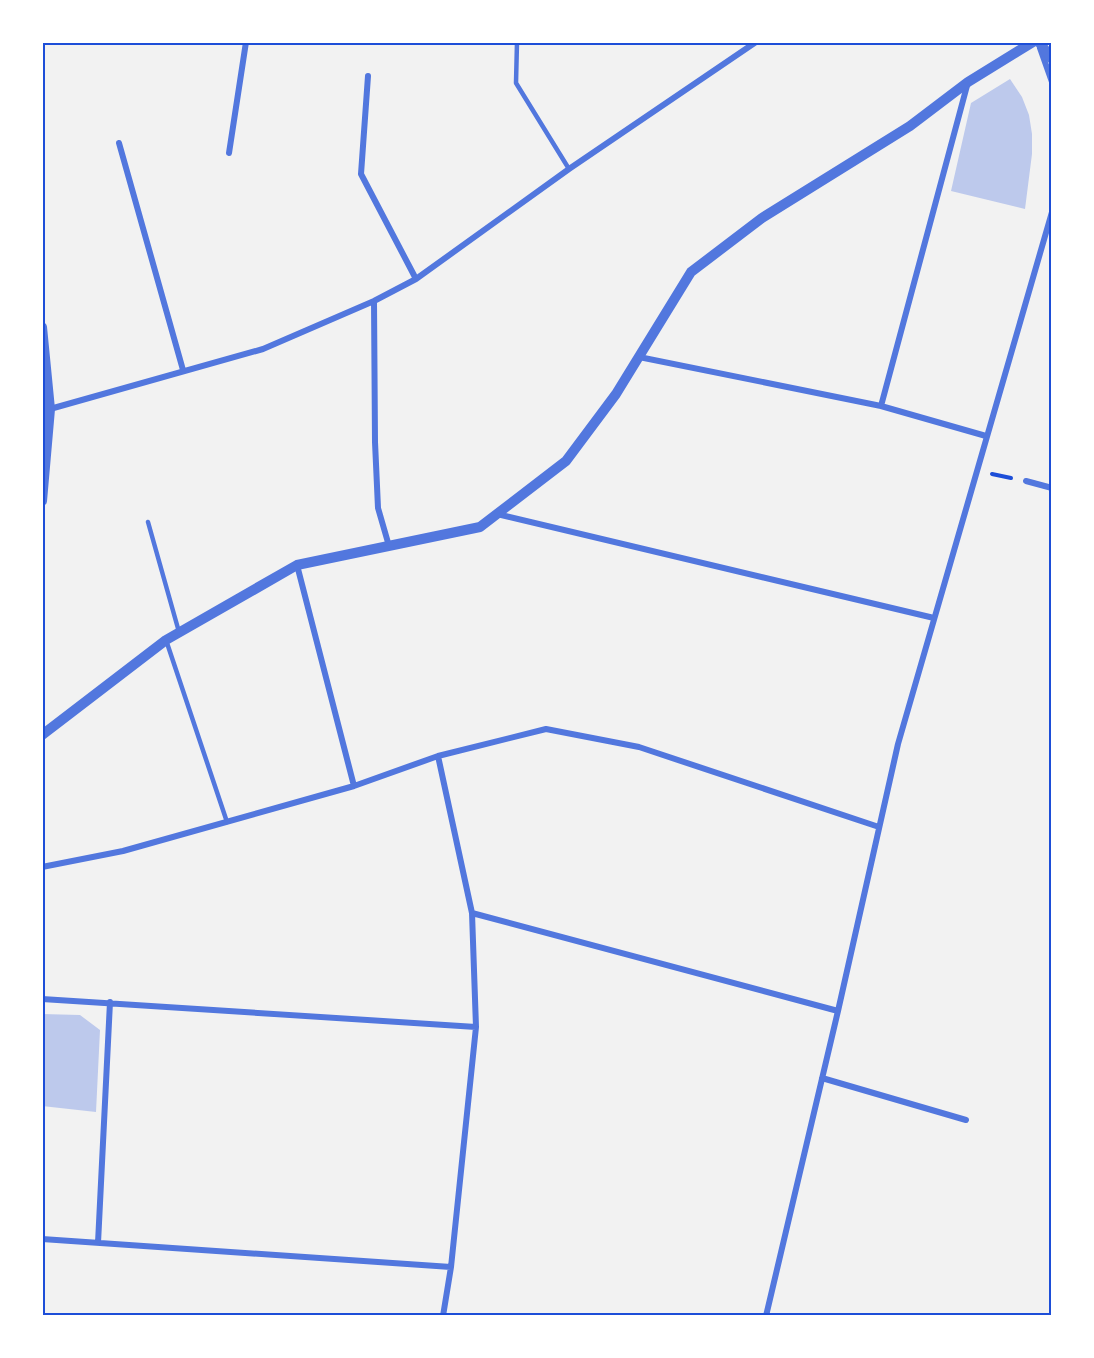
<svg xmlns="http://www.w3.org/2000/svg" width="1094" height="1358" viewBox="0 0 1094 1358" font-family="'Titillium Web',sans-serif">
<style>
.building{fill:#bdc9ec}
.lines{fill:none;stroke-linecap:round;stroke-linejoin:round}
.path{stroke:#1d4ed8;stroke-width:4}
.service{stroke:#5277de;stroke-width:4.5}
.minor{stroke:#5277de;stroke-width:6}
.tertiary{stroke:#5277de;stroke-width:10}
.neatline{fill:none;stroke:#1d4ed8;stroke-width:2}
</style>
<rect width="100%" height="100%" fill="#f2f2f2"/>
<path class="building" d="M1010 79 1022 97 1029 115 1032 134V154L1025 209 951 191 971 103Z
M42 1014 80 1015 100 1030 96 1112 42 1106Z"/>
<g class="lines">
<path class="path" d="M992 474 1011 478"/>
<path class="service" d="M517 42 516 83 569 169
M148 522 179 632
M166 640 227 822"/>
<path class="minor" d="M1040 48 1052 82
M368 76 361 174 416 279
M119 143 183 370
M229 153 246 42
M374 301 375 442 378 508 389 546
M639 357 881 406 986 436
M881 406 968 82
M50 409 263 349 374 301 416 279 569 169 756 42
M1026 481 1052 488
M497 514 934 618
M297 565 354 786
M438 756 472 913 476 1027 451 1267 443 1316
M42 867 123 851 354 786 438 756 546 729 639 747 879 827
M472 913 838 1011
M42 999 476 1027
M822 1078 966 1120
M42 1239 451 1267
M98 1243 110 1002
M766 1316 838 1011 898 744 1052 212"/>
<path class="tertiary" d="M1039 42 1052 59
M42 327 50 409 42 501
M42 735 166 640 297 565 480 527 566 461 616 394 691 272 762 218 910 126 968 82 1033 42"/>
</g>
<rect width="1094" height="1358" fill="none" stroke="#ffffff" stroke-width="87"/>
<rect x="44" y="44" width="1006" height="1270" class="neatline"/>
</svg>
